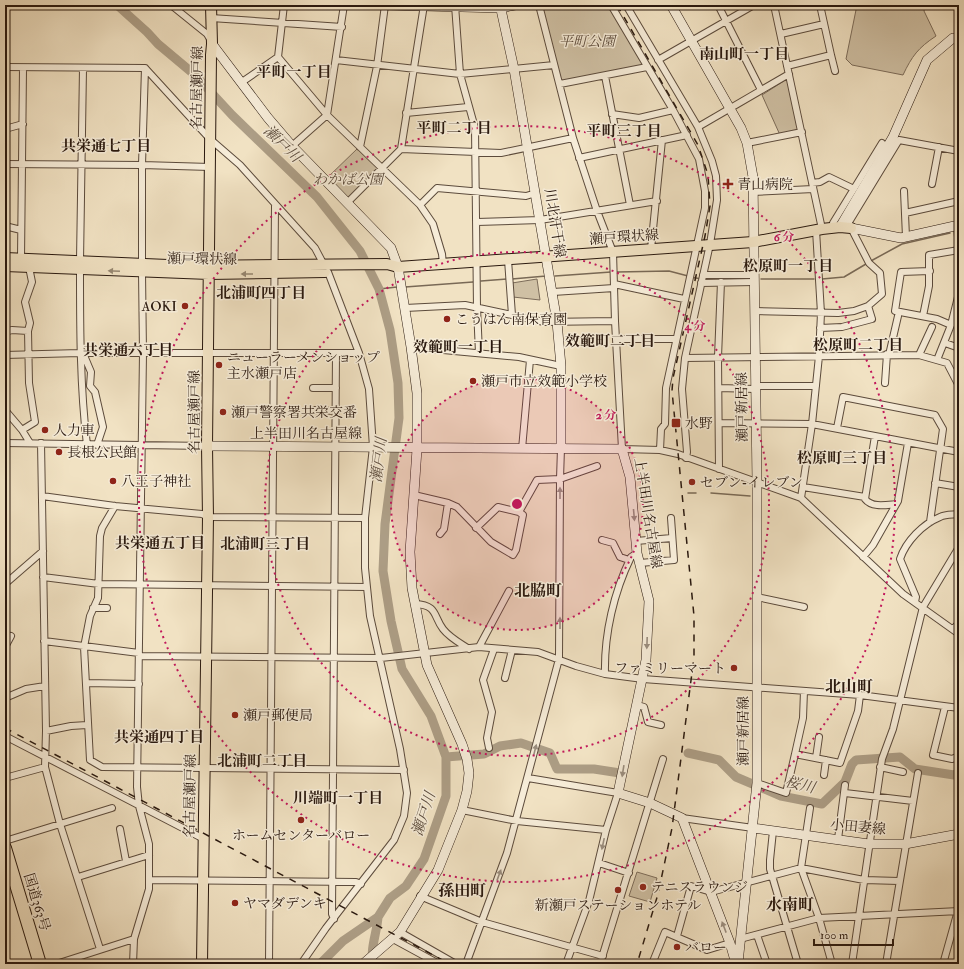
<svg xmlns="http://www.w3.org/2000/svg" width="964" height="969" viewBox="0 0 964 969" font-family="'IM FELL Double Pica','Noto Serif JP',serif">
<style>
.green{fill:#cfc0a4;stroke:#7c6c5a}
.lines{fill:none;stroke-linecap:round;stroke-linejoin:round}
.stream{stroke:#796956;stroke-width:1.5}
.river{stroke:#ad9e86;stroke-width:9}
.street-casing{stroke:#5c4b3c;stroke-width:8}
.secondary-casing{stroke:#2a190f;stroke-width:10}
.primary-casing{stroke:#2a190f;stroke-width:12}
.highway-casing{stroke:#2a190f;stroke-width:14}
.street{stroke:#f6ecd8;stroke-width:6}
.secondary{stroke:#f6ecd8;stroke-width:9}
.primary{stroke:#f1e2c3;stroke-width:10}
.highway{stroke:#f1e2c3;stroke-width:12}
.rail{stroke:#2a190f;stroke-width:1.5;stroke-dasharray:7 7;stroke-linecap:butt}
.oneway{fill:#978872}
.oneway2{fill:#9a8d7e}
.ring{fill:none;stroke:#c2185b;stroke-width:2;stroke-dasharray:2 4}
.poi-dot{fill:#8f2418;stroke:#f6ecd8;stroke-width:1.5}
.labels{text-anchor:middle;dominant-baseline:central;stroke-width:3;stroke-linejoin:round;paint-order:stroke}
.park-label{font-size:14px;font-style:italic;fill:#5c4b3c;stroke:#f6ecd8}
.street-label{font-size:14px;fill:#2a190f;stroke:#f6ecd8}
.poi-label{font-size:14px;fill:#2a190f;stroke:#f6ecd8;text-anchor:start}
.neighbourhood-label{font-size:15px;font-weight:bold;fill:#2a190f;stroke:#f6ecd8}
.water-label{font-size:15px;font-style:italic;fill:#5e4e3f;stroke:#f6ecd8}
.quarter-label{font-size:16px;font-weight:bold;fill:#2a190f;stroke:#f6ecd8}
.centre{fill:#c2185b;stroke:#f6ecd8;stroke-width:2}
.ring-label{font-size:12px;text-anchor:middle;font-weight:bold;fill:#c2185b;stroke:#f6ecd8;stroke-width:3;stroke-linejoin:round;paint-order:stroke}
</style>
<rect width="100%" height="100%" fill="#f1e2c3"/>
<filter id="stains"><feTurbulence type="fractalNoise" baseFrequency=".005" numOctaves="4"/><feColorMatrix values="0 0 0 0 .2 0 0 0 0 .09 0 0 0 0 .02 0 0 0 .5 -.17"/></filter>
<radialGradient id="worn" r=".72"><stop offset=".6" stop-color="#630" stop-opacity="0"/><stop offset="1" stop-color="#630" stop-opacity=".3"/></radialGradient>
<path class="green" d="M541 5H608L644 66 561 82Z
M857 5H925L924 11 936 36C918 48 912 56 903 75L852 65 846 59Z
M787 79 799 129 780 135 762 95Z
M358 148 379 169 348 200 326 179Z
M537 279 540 300 513 297 512 283Z
M637 872 657 878 650 902 629 896Z"/>
<g class="lines">
<path class="stream" d="M869 262 902 244 950 233
M617 272 669 271 688 276
M555 276 611 272
M691 277 701 279
M512 279 546 276
M705 279H747
M761 279H814
M822 279 844 277 866 264
M481 281 507 279
M405 287 473 282
M379 289 397 287
M688 493H696
M711 493 750 496"/>
<path class="river" d="M117 5 147 32 158 44 195 75 232 115 317 197 360 251 379 289 390 330 398 383 399 418 385 524 383 571 391 621 402 669 431 716 446 757V796L424 859 406 886 390 898 378 917 343 941 320 964
M688 753 719 760 736 777 781 796 822 804 845 782 852 764 856 760 900 757 915 769 954 775 959 772
M446 757 484 754 500 746 521 743 550 753 557 769H594L620 773
M373 964C370 947 377 933 378 917"/>
<defs>
<path id="street" d="M171 5 207 34 210 39
M284 5 278 57 327 115 420 205 433 224 442 254 443 264
M455 5 460 74 475 128 477 308 479 353
M539 5 573 138 597 211 613 252 615 321 622 449 660 450 678 454 801 498 903 594 959 634
M611 5 673 110 699 159 705 191V208L666 388 665 424 661 429 660 450
M626 5 698 127 712 161 716 176 717 200 710 244 685 358 682 389 687 452 686 458
M718 5 761 90
M774 5 822 229
M211 18 342 27
M781 34 824 24
M831 55 835 71
M336 60 460 74 554 65
M658 60 754 5
M787 66 831 55 820 5
M5 67 145 68 210 139 240 165 315 248 324 265
M605 76 630 205
M242 82 278 57
M560 84 647 67
M406 113 468 107
M612 114 639 118 673 110
M698 127 789 74
M5 129 23 124
M747 143 802 132
M292 146 327 115 344 5
M360 147 377 66 385 5
M401 149 501 153 573 138
M579 158 687 135
M5 164 142 165 210 167
M812 183 820 182 829 177 854 189
M932 184 939 147
M904 191 906 237
M753 192 813 189
M348 202 401 149 424 5
M420 205 437 188 526 196 536 193
M905 213 959 201
M477 222 540 220 657 201
M957 225 959 249
M5 226 21 230
M846 227 899 140 959 151
M833 228V223L882 143
M651 249 662 140
M21 259 23 68
M508 260 512 315
M80 261 83 68
M142 264V165L145 68
M80 269C80 328 80 386 87 445
M930 271 901 272 895 311 937 319 951 325
M703 275H754
M701 283 754 282
M614 284 684 299
M553 292 614 288
M405 308 465 305 544 322 615 321
M754 311 838 313 854 311 868 306 882 294 880 273 869 263 851 228
M923 316 929 286V255L959 250
M820 328 842 327 872 319 868 306
M5 332 12 330 28 331
M616 339H675
M945 343 959 348
M411 347 519 357 561 366
M83 353 91 372 90 386 95 392 103 427 97 445
M5 355 80 353H359
M889 355 898 316
M919 355 932 327
M685 358 919 355 947 363 959 386
M937 360 951 325 959 293
M885 383 887 354
M755 386H816
M313 388H336
M719 388 755 389
M5 410 22 430 30 443
M314 410 336 411
M719 423 812 424 959 452
M837 428 843 397 935 415 943 429 930 522
M22 430 35 422 29 383 28 331 30 323 25 302 32 282 29 267
M875 436 865 499C872 508 886 505 896 504
M5 443 207 446
M41 443 46 731 45 767 60 824 100 949
M522 449 530 360
M719 469 718 357 721 282
M935 483 959 487
M803 487 865 497
M414 495 448 503 457 507 491 542 513 555 516 550 523 515 519 512
M42 496 115 506 202 514 208 517 365 518
M801 498 812 424 819 356 821 313 816 230
M115 506 102 528 100 536 98 598 90 616 84 647 90 760 102 767 404 770
M476 528 498 507 519 512 537 480 560 479 597 466
M440 534 444 529 448 503
M602 540 613 543 620 557 629 560
M636 541 672 538
M863 557 873 545 898 501 908 443
M640 563 674 560 671 518
M43 577 99 584 367 587
M5 584 43 551
M757 597 804 607
M915 602 916 597 900 559C906 541 923 524 940 517 946 514 953 515 959 514
M415 604C438 605 433 616 443 629 450 638 460 643 469 649
M93 608H107
M953 629 959 623
M44 641 139 653
M5 647 11 636
M479 647 509 591
M139 656 381 658 479 647 538 652 576 666 605 674 643 679 860 695 959 708
M605 674C604 634 614 592 631 557L637 553
M505 678 512 650
M86 683 139 684
M5 698 26 689 45 686
M637 705 644 707 648 722 661 725
M945 707 933 755 952 759 959 756
M46 731 71 726 87 725
M5 736 202 838
M489 748 487 738 492 712 483 680 494 649
M795 754 803 718 804 691
M816 758 819 737
M880 767 903 772
M824 775 826 760
M5 778 45 767
M528 778 618 793 606 830 589 901 566 964
M757 783 786 793 795 754 840 763 858 711 860 695
M845 793 913 801
M810 808 801 868 819 918 832 964
M462 810 517 821 606 830
M682 818 753 828
M120 829 126 861
M773 831 770 860V869L798 964
M838 839 845 785
M5 841 112 808
M599 863 629 873
M78 877 149 855
M149 880 356 882 361 884
M420 896 482 922 603 956
M334 919 332 914 336 353
M400 932 456 964
M757 935 767 964
M677 936 691 886 711 892 801 868 864 880 899 881
M393 939 439 964
M740 939 819 918 959 911
M56 964 134 939
M133 964 134 939 149 889V844L139 806 137 787 143 353 142 272
M269 964 275 206
M301 964 326 928 394 840 404 816 407 793 400 749 370 616 365 568V518L373 447 369 389 359 353 328 272
M466 964 507 853 559 659 560 479 561 448
M600 964 663 759
M652 964 665 932 707 950 730 943
M852 964 882 759 893 729 923 607 959 547
M886 964 918 773
M943 964 959 907"/>
<path id="secondary" d="M384 5 501 8 515 5
M500 5 514 69 557 322 561 366V448
M671 5 741 128 747 143 753 177 757 482V783L738 963
M212 44 268 118 292 146 391 248 398 267 411 347 417 393V449L410 552 412 588 427 665 462 744 467 759 469 773 467 791 462 810 438 870 400 932 363 964
M840 227 893 137 927 60 953 38
M851 228 901 238 959 225
M207 446 622 449 630 477 637 553 649 601 646 660 618 793 650 803 682 818 730 943 736 964
M753 828 869 844H905L959 834"/>
<path id="primary" d="M5 258 191 266 387 264 398 267 753 242 822 229 840 227 851 228
M5 266 209 274 325 272
M202 964 208 517 207 446 211 55 212 44 211 5"/>
<path id="highway" d="M5 848 40 964"/>
</defs>
<use href="#street" class="street-casing"/>
<use href="#secondary" class="secondary-casing"/>
<use href="#primary" class="primary-casing"/>
<use href="#highway" class="highway-casing"/>
<use href="#street" class="street"/>
<use href="#secondary" class="secondary"/>
<use href="#primary" class="primary"/>
<use href="#highway" class="highway"/>
<path class="rail" d="M617 5 698 145 708 175 710 206 705 236 673 378 672 391 694 616V657L672 828 658 894 637 964
M5 728 450 964"/>
</g>
<defs><path id="oneway-solid" d="M-6-.8H1V-3.2L6.5 0L1 3.2V.8H-6Z"/></defs>
<g class="oneway">
<use href="#oneway-solid" transform="translate(114 271) rotate(-177)"/>
<use href="#oneway-solid" transform="translate(247 274) rotate(-180)"/>
</g>
<g class="oneway2">
<use href="#oneway-solid" transform="translate(560 493) rotate(-90)"/>
<use href="#oneway-solid" transform="translate(634 515) rotate(85)"/>
<use href="#oneway-solid" transform="translate(560 623) rotate(-90)"/>
<use href="#oneway-solid" transform="translate(647 643) rotate(92)"/>
<use href="#oneway-solid" transform="translate(535 750) rotate(-76)"/>
<use href="#oneway-solid" transform="translate(623 771) rotate(99)"/>
<use href="#oneway-solid" transform="translate(603 844) rotate(102)"/>
<use href="#oneway-solid" transform="translate(499 875) rotate(-70)"/>
<use href="#oneway-solid" transform="translate(724 927) rotate(-111)"/>
</g>
<circle cx="517" cy="504" r="126" fill="#c2185b" fill-opacity=".12"/>
<g class="ring">
<circle cx="517" cy="504" r="126"/>
<circle cx="517" cy="504" r="252"/>
<circle cx="517" cy="504" r="378"/>
</g>
<g class="poi-dot">
<path d="M726 178h4v4h4v4h-4v4h-4v-4h-4v-4h4z"/>
<circle cx="185" cy="306" r="4"/>
<circle cx="447" cy="319" r="4"/>
<circle cx="219" cy="365" r="4"/>
<circle cx="473" cy="381" r="4"/>
<circle cx="223" cy="412" r="4"/>
<rect x="671" y="418" width="10" height="10" rx="2"/>
<circle cx="45" cy="430" r="4"/>
<circle cx="59" cy="452" r="4"/>
<circle cx="113" cy="481" r="4"/>
<circle cx="692" cy="482" r="4"/>
<circle cx="734" cy="668" r="4"/>
<circle cx="235" cy="715" r="4"/>
<circle cx="301" cy="820" r="4"/>
<circle cx="643" cy="887" r="4"/>
<circle cx="618" cy="890" r="4"/>
<circle cx="235" cy="903" r="4"/>
<circle cx="677" cy="947" r="4"/>
</g>
<g class="labels">
<g class="park-label">
<text x="587" y="41">平町公園</text>
<text x="348" y="179">わかば公園</text>
</g>
<g class="street-label">
<text transform="translate(197 88) rotate(-89)">名古屋瀬戸線</text>
<text transform="translate(555 223) rotate(81)">川北汗干線</text>
<text transform="translate(624 237) rotate(-4)">瀬戸環状線</text>
<text transform="translate(202 259) rotate(1)">瀬戸環状線</text>
<text transform="translate(742 407) rotate(-91)">瀬戸新居線</text>
<text transform="translate(194 412) rotate(-90)">名古屋瀬戸線</text>
<text x="306" y="433">上半田川名古屋線</text>
<text transform="translate(648 513) rotate(81)">上半田川名古屋線</text>
<text transform="translate(743 731) rotate(-90)">瀬戸新居線</text>
<text transform="translate(190 796) rotate(-89)">名古屋瀬戸線</text>
<text transform="translate(858 827) rotate(5)">小田妻線</text>
<text transform="translate(37 902) rotate(73)">国道363号</text>
</g>
<g class="poi-label">
<text x="737" y="184">青山病院</text>
<text x="177" y="306" text-anchor="end">AOKI</text>
<text x="455" y="319">こうはん南保育園</text>
<text x="227" y="357">ニューラーメンショップ<tspan x="227" dy="16">主水瀬戸店</tspan></text>
<text x="481" y="381">瀬戸市立效範小学校</text>
<text x="231" y="412">瀬戸警察署共栄交番</text>
<text x="685" y="423">水野</text>
<text x="53" y="430">人力車</text>
<text x="67" y="452">長根公民館</text>
<text x="121" y="481">八王子神社</text>
<text x="700" y="482">セブン-イレブン</text>
<text x="726" y="668" text-anchor="end">ファミリーマート</text>
<text x="243" y="715">瀬戸郵便局</text>
<text x="301" y="835" text-anchor="middle">ホームセンターバロー</text>
<text x="651" y="887">テニスラウンジ</text>
<text x="243" y="903">ヤマダデンキ</text>
<text x="618" y="905" text-anchor="middle">新瀬戸ステーションホテル</text>
<text x="685" y="947">バロー</text>
</g>
<g class="neighbourhood-label">
<text x="744" y="54">南山町一丁目</text>
<text x="294" y="72">平町一丁目</text>
<text x="454" y="128">平町二丁目</text>
<text x="624" y="131">平町三丁目</text>
<text x="106" y="146">共栄通七丁目</text>
<text x="788" y="266">松原町一丁目</text>
<text x="261" y="293">北浦町四丁目</text>
<text x="610" y="341">效範町二丁目</text>
<text x="858" y="345">松原町二丁目</text>
<text x="458" y="347">效範町一丁目</text>
<text x="128" y="350">共栄通六丁目</text>
<text x="842" y="458">松原町三丁目</text>
<text x="160" y="543">共栄通五丁目</text>
<text x="265" y="544">北浦町三丁目</text>
<text x="159" y="737">共栄通四丁目</text>
<text x="262" y="761">北浦町二丁目</text>
<text x="338" y="798">川端町一丁目</text>
</g>
<g class="water-label">
<text transform="translate(282 144) rotate(44)">瀬戸川</text>
<text transform="translate(379 460) rotate(-83)">瀬戸川</text>
<text transform="translate(800 785) rotate(14)">桜川</text>
<text transform="translate(424 814) rotate(-72)">瀬戸川</text>
</g>
<g class="quarter-label">
<text x="538" y="591">北脇町</text>
<text x="849" y="687">北山町</text>
<text x="462" y="891">孫田町</text>
<text x="790" y="905">水南町</text>
</g>
</g>
<circle cx="517" cy="504" r="6" class="centre"/>
<g class="ring-label">
<text x="784" y="241">6 分</text>
<text x="695" y="330">4 分</text>
<text x="606" y="419">2 分</text>
</g>
<rect width="964" height="969" fill="none" stroke="#f1e2c3" stroke-width="20"/>
<rect x="6" y="6" width="952" height="957" fill="none" stroke="#2a190f" stroke-width="2"/>
<rect x="10" y="10" width="944" height="949" fill="none" stroke="#2a190f"/>
<path d="M814 939v6h79v-6" fill="none" stroke="#2a190f" stroke-width="2"/>
<text x="820" y="939" font-size="12" fill="#2a190f" stroke="#f6ecd8" stroke-width="3" paint-order="stroke">100 m</text>
<rect width="100%" height="100%" filter="url(#stains)"/>
<rect width="100%" height="100%" fill="url(#worn)"/>
</svg>
